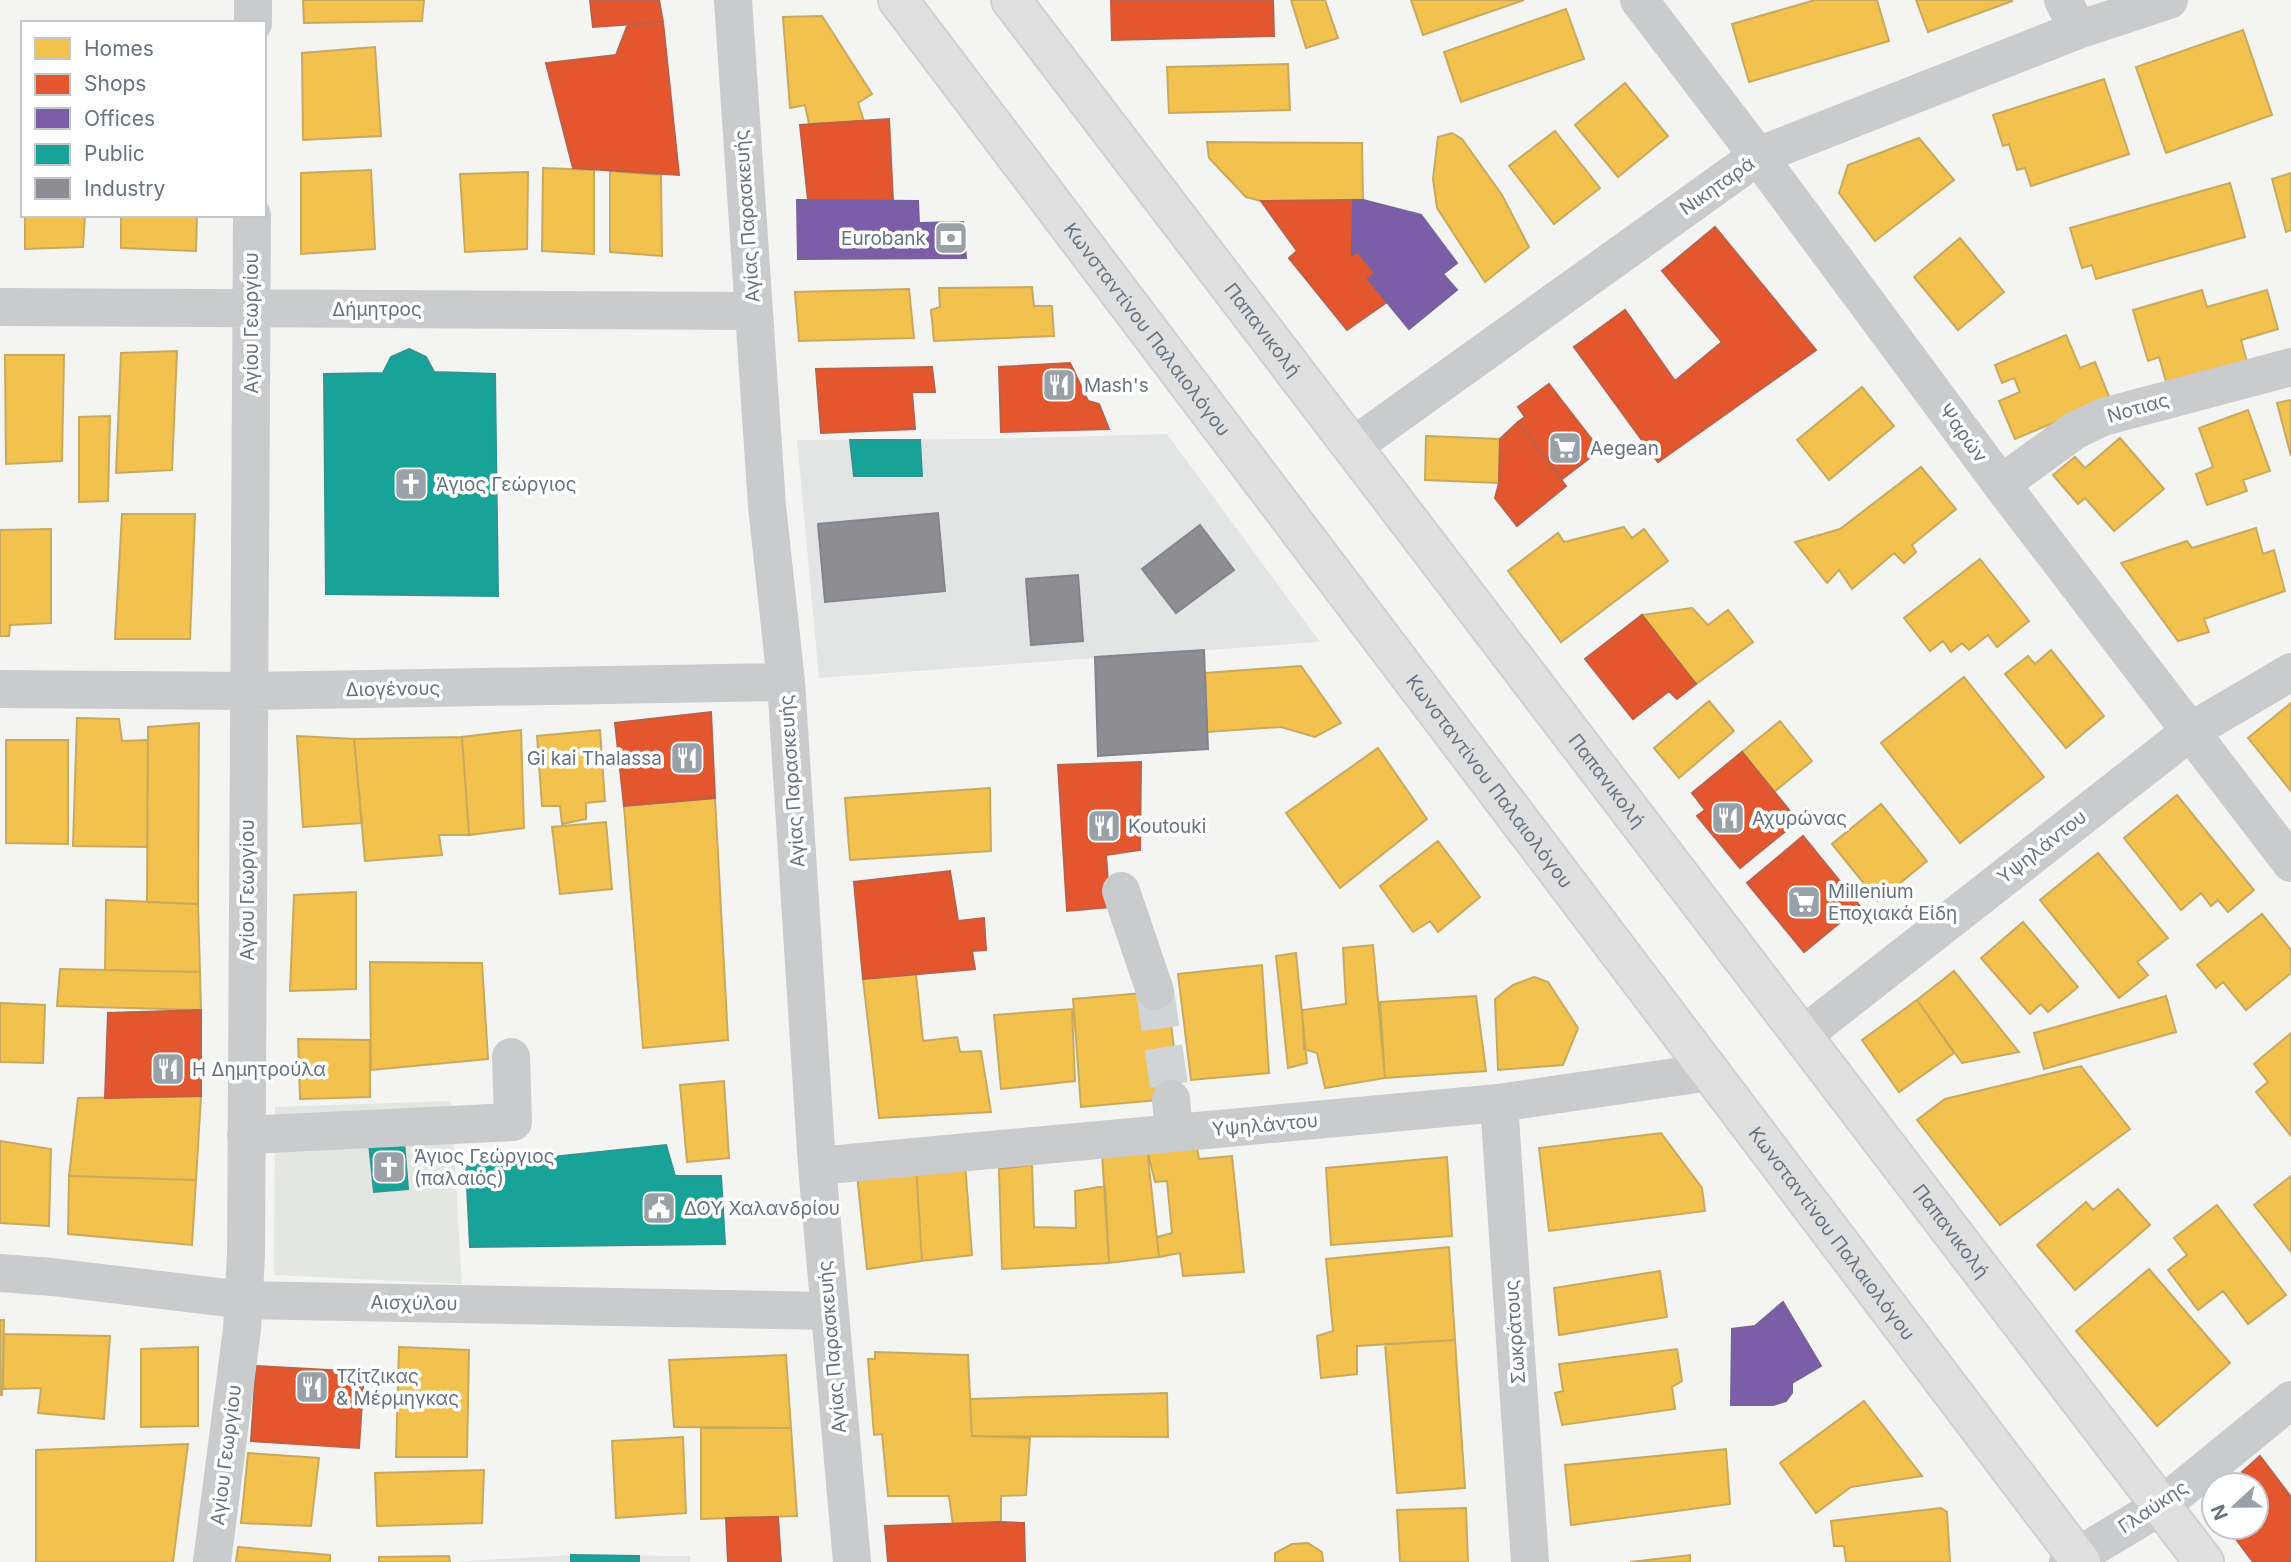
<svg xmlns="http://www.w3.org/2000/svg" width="2291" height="1562" viewBox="0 0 2291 1562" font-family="Inter,sans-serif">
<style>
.built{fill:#e3e4e4}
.green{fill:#e4e7e1}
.homes{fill:#f2c14e;stroke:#c8aa5d;stroke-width:2}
.shops{fill:#e4572e;stroke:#be5f47;stroke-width:2}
.offices{fill:#7b5ea7;stroke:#75649b;stroke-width:2}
.public{fill:#17a398;stroke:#2f9591;stroke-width:2}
.industry{fill:#8d8d92;stroke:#82858d;stroke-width:2}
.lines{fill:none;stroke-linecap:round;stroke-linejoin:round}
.minor-tunnel{stroke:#d1d4d6;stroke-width:38;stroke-dasharray:38 19;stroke-linecap:butt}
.major-casing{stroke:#d0d1d1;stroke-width:42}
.minor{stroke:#cacbcc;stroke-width:38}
.major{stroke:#dfe0df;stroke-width:38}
.labels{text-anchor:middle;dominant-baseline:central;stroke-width:7;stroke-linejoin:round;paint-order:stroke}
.street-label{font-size:19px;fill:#677380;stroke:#fff}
.poi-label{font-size:19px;fill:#677380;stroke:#fff;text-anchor:start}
</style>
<rect width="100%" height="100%" fill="#f4f4f3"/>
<path class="built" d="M1167 434 1320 642 819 678 797 440 986 439Z
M571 1555 690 1556V1562H451Z"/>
<path class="green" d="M451 1101 462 1284 274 1275 275 1107Z"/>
<path class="homes" d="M303 0H424L422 21 304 23Z
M1291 0H1325L1338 38 1306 48Z
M1411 0H1524L1423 35Z
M1815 0H1877L1889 41 1749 82 1732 24Z
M1916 0H2011L2012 1 1928 32Z
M1566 9 1584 59 1461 102 1444 52Z
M822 16 872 94 858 103 864 121 809 124 805 105 790 108 783 17Z
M2243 30 2272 115 2166 153 2136 67Z
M375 47 381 136 303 140 302 53Z
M1288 64 1290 110 1169 113 1167 67Z
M2104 79 2129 154 2031 186 2025 168 2017 170 2009 144 2003 146 1993 115Z
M1625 83 1668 136 1618 177 1575 125Z
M1555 131 1600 188 1554 224 1509 166Z
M1452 133 1462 139 1502 195 1529 247 1485 282 1437 208 1433 179 1438 137Z
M1919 138 1954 180 1875 241 1839 193 1848 165Z
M1207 142 1362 143 1363 200 1261 201 1246 197 1209 158Z
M543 168 594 170V254L542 251Z
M371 170 375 249 301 254V173Z
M610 171 661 175 662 256 610 252Z
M528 172 527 249 465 252 460 174Z
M2291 173V230L2286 232 2272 179Z
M2230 183 2245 237 2096 279 2092 265 2082 268 2070 228Z
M25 215H85L83 247 25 249Z
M121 215H197L196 251 121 248Z
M1960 238 2004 292 1958 330 1914 277Z
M1032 287 1034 306H1052L1054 336 934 341 931 310 940 307 939 288Z
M909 289 914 338 799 341 795 292Z
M2202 290 2207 307 2267 290 2278 329 2241 340 2247 362 2167 385 2159 357 2148 361 2133 310Z
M2066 335 2080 368 2095 362 2110 399 2015 439 1999 401 2020 392 2014 378 2002 383 1995 365Z
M177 351 172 470 116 473 121 353Z
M5 355H64L62 461 6 464Z
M1862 387 1894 426 1829 480 1797 440Z
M2291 400V456L2277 403Z
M2248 410 2270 471 2243 480 2247 491 2207 505 2196 474 2213 467 2199 428Z
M110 416 108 501 79 502V417Z
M1426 436 1500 439 1499 483 1425 480Z
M2120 438 2164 489 2114 531 2085 498 2078 504 2053 475 2075 457 2085 468Z
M1921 467 1956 509 1912 545 1916 552 1904 563 1894 553 1852 589 1839 570 1827 583 1795 542 1840 529Z
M122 514H195L190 639H115Z
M1624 527 1632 538 1644 529 1668 561 1561 642 1508 571 1558 533 1564 542Z
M2256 528 2263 554 2274 550 2285 591 2204 619 2209 632 2178 641 2121 563 2187 541 2192 548Z
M51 529V623L10 625 9 636H0V530Z
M1980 559 2029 621 1997 647 1988 635 1969 650 1962 643 1951 652 1943 641 1930 651 1904 618Z
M1692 608 1708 625 1728 610 1753 642 1696 684 1642 615Z
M2051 650 2104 716 2066 748 2005 674 2028 656 2035 664Z
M1301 666 1341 723 1315 737 1281 727 1207 732 1205 673Z
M1964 677 2044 777 1960 843 1881 743Z
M1709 701 1734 731 1679 778 1654 748Z
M2291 703V791L2248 738Z
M77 718 119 719 122 741 148 740 147 847 73 846Z
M1780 721 1812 761 1774 792 1742 752Z
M199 723 198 904 147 902 148 727Z
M521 730 524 828 469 835 462 737Z
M600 730 605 801 586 803V819L562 824 560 806H542L537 736Z
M297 736 354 739 362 823 303 827Z
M462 737 469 835H439L442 855 365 861 354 739Z
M6 740H68V844L6 843Z
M1378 748 1427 819 1340 888 1286 813Z
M990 788 991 851 850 860 845 798Z
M2177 795 2254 890 2228 912 2218 900 2211 906 2201 893 2181 910 2124 838Z
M715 798 728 1040 643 1048 624 806Z
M1881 804 1927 861 1878 901 1832 844Z
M606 822 612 889 560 894 552 827Z
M1438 841 1480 897 1438 932 1430 921 1413 932 1380 886Z
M2098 853 2168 938 2137 962 2148 975 2119 998 2040 900Z
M356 892V989L290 991 294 895Z
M106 900 198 904 200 972 105 970Z
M2262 914 2291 950V973L2246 1010 2223 982 2216 988 2197 965Z
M2023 922 2078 987 2048 1012 2041 1004 2030 1014 1981 958Z
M1373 945 1385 1078 1325 1088 1317 1053 1304 1049 1302 1010 1346 1004 1343 948Z
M1296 953 1307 1063 1288 1068 1276 956Z
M370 962 482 963 488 1059 371 1070Z
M1262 965 1269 1073 1191 1080 1178 974Z
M60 969 200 972 201 1010 57 1006Z
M1954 971 2019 1052 1962 1063 1917 1000Z
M916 974 923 1041 957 1037 960 1052 981 1051 991 1112 879 1118 863 979Z
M1534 977 1548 982 1578 1028 1563 1065 1498 1070 1495 999 1513 985Z
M1167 991 1180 1098 1081 1107 1073 999Z
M1476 996 1486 1071 1385 1078 1380 1002Z
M2166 996 2176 1032 2044 1069 2034 1033Z
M1917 1000 1954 1053 1899 1092 1862 1040Z
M0 1003 45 1005 43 1063 0 1062Z
M1072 1009 1075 1081 1001 1089 994 1015Z
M2291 1033V1136L2256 1092 2268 1082 2254 1064Z
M298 1039 370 1040V1097L300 1099Z
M2081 1066 2130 1129 2000 1225 1917 1120 1945 1099Z
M724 1081 729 1158 687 1162 680 1085Z
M201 1096 196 1180 69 1176 78 1098Z
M1661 1133 1702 1188 1705 1211 1549 1231 1539 1148Z
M0 1141 51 1149 49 1226 0 1223Z
M1196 1143 1199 1159 1232 1156 1244 1272 1183 1276 1180 1253 1159 1257 1157 1237 1172 1233 1167 1181 1155 1182 1147 1149Z
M1147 1149 1159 1257 1109 1263 1102 1154Z
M1447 1157 1452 1236 1331 1245 1326 1168Z
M965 1163 972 1255 922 1261 916 1167Z
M1032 1165 1034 1227 1076 1228 1075 1191 1105 1186 1109 1263 1002 1269 999 1169Z
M916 1167 922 1261 867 1269 857 1175Z
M69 1176 196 1180 192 1245 68 1234Z
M2291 1176V1252L2254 1205Z
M2118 1189 2150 1225 2075 1290 2037 1245 2086 1202 2093 1210Z
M2217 1205 2286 1295 2248 1324 2223 1291 2198 1310 2168 1270 2187 1255 2174 1238Z
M1449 1247 1455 1340 1357 1346V1374L1321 1378 1317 1336 1333 1331 1326 1259Z
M2149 1269 2230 1363 2157 1426 2076 1331Z
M1660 1271 1667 1317 1559 1335 1554 1288Z
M0 1320H4L2 1395H0Z
M4 1334 110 1336 104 1419 38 1413 41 1388 3 1389Z
M1455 1340 1465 1488 1397 1493 1385 1344Z
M198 1347V1426L141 1427V1349Z
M399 1347 469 1350 467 1457H396Z
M1677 1349 1682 1381 1672 1387 1675 1409 1562 1425 1555 1393 1563 1391 1559 1364Z
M875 1352 968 1355 972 1436 1030 1438 1026 1495 1001 1496V1522L953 1525 949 1496H888L882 1434 874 1435 868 1359H875Z
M786 1355 791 1428 674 1427 669 1360Z
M1167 1393 1168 1437 972 1436 970 1399Z
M1864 1401 1922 1476 1851 1487 1816 1513 1780 1463Z
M701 1428H791L797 1516 701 1519Z
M683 1437 686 1513 616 1518 612 1441Z
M188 1444 173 1562H36V1450Z
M1726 1449 1730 1504 1571 1525 1565 1465Z
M248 1453 319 1458 311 1526 241 1523Z
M484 1470 482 1523 377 1526 375 1473Z
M1466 1508 1468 1562H1400L1397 1510Z
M1941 1508 1947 1512 1950 1562H1846L1844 1546H1834L1831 1521Z
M1308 1543 1322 1552 1323 1562H1275V1553L1292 1544Z
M238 1547 330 1555V1562H236Z
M1690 1555V1562H1630Z
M449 1556 450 1562H379V1557Z"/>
<path class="shops" d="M590 0H659L663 22 593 27Z
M1111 0H1273L1274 36 1112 40Z
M663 22 679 175 573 168 546 63 616 55 628 24Z
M889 119 893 201 808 200 800 125Z
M1353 200 1352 255 1358 252 1375 273 1368 279 1387 302 1347 330 1289 258 1297 251 1261 201Z
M1715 227 1816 350 1658 462 1574 347 1625 310 1675 381 1722 342 1662 271Z
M1070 363 1088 401 1099 404 1109 429 1001 432 999 367Z
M932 367 935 392H912L915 429 821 433 816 369Z
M1549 384 1600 450 1562 479 1518 422 1525 417 1518 407Z
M1518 422 1566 486 1517 526 1495 498 1499 483 1500 439Z
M1642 615 1696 684 1677 699 1669 691 1633 719 1585 659Z
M711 712 715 798 624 806 615 723Z
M1742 752 1798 821 1740 868 1697 816 1705 810 1692 793Z
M1141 762 1140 850 1106 855 1110 907 1067 911 1058 765Z
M1803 836 1860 906 1804 952 1747 883Z
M950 871 958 921 984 918 986 950 972 951 975 969 863 979 854 882Z
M201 1010V1096L105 1098 108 1013Z
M256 1366 364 1372 359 1448 251 1441Z
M2260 1456 2291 1497V1561L2289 1562H2253L2227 1527H2256V1485H2249L2254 1482 2242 1472Z
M778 1517 781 1562H728L726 1518Z
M1001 1522 1024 1523 1025 1562H888L885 1526Z"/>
<path class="offices" d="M797 200 918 201 919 223 963 222 966 258 798 259Z
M1353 200H1363L1421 215 1457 263 1443 274 1457 290 1409 329 1368 279 1375 273 1358 252 1352 255Z
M1783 1302 1821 1366 1792 1383V1393L1786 1401 1773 1405H1731L1732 1329 1755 1326Z"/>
<path class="public" d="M409 349 426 357 434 372 495 374 498 596 326 594 324 374 383 373 391 357Z
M850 440H920L922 476H854Z
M404 1141 408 1189 374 1192 369 1144Z
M666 1145 675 1176H721L725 1244 470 1247 466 1166Z
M571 1555 639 1556V1562H571Z"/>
<path class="industry" d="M938 513 945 591 825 602 818 524Z
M1200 525 1234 570 1176 613 1142 569Z
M1078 575 1083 641 1031 645 1026 579Z
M1204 650 1208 749 1098 756 1095 657Z"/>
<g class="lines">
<path class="minor-tunnel" d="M1155 991 1171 1099"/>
<defs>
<g id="major">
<path id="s1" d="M898 0 2081 1562"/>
<path id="s2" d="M1011 0 2204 1562"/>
</g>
</defs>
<use href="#major" class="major-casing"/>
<path class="minor" d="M733 0 767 506 786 682 817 1166 852 1562
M1639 0 1758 156 2001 484 2291 863
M2063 0 2078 30
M253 23V0
M0 307 753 311
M1352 447 1758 156 2078 30 2169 0
M2001 484 2074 431 2103 417 2291 367
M0 689 247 691 786 682
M1121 891 1155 991
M1802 1036 2191 731 2291 672
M1171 1099 1174 1133
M1499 1103 1530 1562
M246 1135 513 1122 511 1057
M817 1166 1499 1103 1710 1072
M0 1273 52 1277 244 1300 829 1311
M212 1562 242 1329 246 1255 252 215
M2068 1562 2161 1506 2291 1400"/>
<use href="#major" class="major"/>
</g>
<defs>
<symbol id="bank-square" viewBox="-11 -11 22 22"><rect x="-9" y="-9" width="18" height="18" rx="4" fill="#98a0a8" stroke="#fff"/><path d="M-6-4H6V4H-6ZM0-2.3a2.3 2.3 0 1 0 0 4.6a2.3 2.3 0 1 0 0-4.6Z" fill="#fff"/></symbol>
<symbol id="restaurant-square" viewBox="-11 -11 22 22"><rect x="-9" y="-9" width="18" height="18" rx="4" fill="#98a0a8" stroke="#fff"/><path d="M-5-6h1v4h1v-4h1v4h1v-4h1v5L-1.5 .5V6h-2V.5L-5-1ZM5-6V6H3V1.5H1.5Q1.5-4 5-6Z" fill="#fff"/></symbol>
<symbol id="supermarket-square" viewBox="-11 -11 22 22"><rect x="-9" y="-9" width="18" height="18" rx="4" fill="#98a0a8" stroke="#fff"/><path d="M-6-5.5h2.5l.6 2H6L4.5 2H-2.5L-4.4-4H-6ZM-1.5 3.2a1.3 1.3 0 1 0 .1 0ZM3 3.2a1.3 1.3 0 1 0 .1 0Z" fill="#fff"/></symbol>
<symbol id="church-square" viewBox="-11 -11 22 22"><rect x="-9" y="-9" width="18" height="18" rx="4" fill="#98a0a8" stroke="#fff"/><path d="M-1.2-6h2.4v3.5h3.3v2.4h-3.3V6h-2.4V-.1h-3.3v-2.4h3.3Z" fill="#fff"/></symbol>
<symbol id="civic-square" viewBox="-11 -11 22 22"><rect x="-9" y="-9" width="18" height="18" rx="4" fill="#98a0a8" stroke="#fff"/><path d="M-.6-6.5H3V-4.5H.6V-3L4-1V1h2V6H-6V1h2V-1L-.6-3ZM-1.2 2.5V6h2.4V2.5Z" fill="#fff"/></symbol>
</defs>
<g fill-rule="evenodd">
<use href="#bank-square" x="932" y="219" width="38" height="38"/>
<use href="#restaurant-square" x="1040" y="366" width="38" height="38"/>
<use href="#supermarket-square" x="1546" y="429" width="38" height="38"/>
<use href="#church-square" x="392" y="465" width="38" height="38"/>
<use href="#restaurant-square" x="668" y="739" width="38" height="38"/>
<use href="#restaurant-square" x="1709" y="799" width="38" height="38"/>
<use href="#restaurant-square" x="1085" y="807" width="38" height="38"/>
<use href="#supermarket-square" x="1785" y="883" width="38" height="38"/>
<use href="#restaurant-square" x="149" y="1050" width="38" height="38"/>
<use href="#church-square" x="370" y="1148" width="38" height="38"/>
<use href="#civic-square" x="640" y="1189" width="38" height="38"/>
<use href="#restaurant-square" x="293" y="1368" width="38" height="38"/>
</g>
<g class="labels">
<g class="street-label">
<text transform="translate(1717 186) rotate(-35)">Νικηταρά</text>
<text transform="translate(747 216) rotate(-94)">Αγίας Παρασκευής</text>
<text x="377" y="309">Δήμητρος</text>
<text transform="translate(251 323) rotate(-90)">Αγίου Γεωργίου</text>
<text stroke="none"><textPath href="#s1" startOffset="413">Κωνσταντίνου Παλαιολόγου</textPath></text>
<text stroke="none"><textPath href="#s2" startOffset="415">Παπανικολή</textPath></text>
<text transform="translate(2138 408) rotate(-16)">Νοτιας</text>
<text transform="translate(1963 433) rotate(54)">Ψαρών</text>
<text transform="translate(393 689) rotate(-1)">Διογένους</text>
<text transform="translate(792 781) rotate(-94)">Αγίας Παρασκευής</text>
<text stroke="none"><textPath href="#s1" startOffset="980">Κωνσταντίνου Παλαιολόγου</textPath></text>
<text stroke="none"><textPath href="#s2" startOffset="982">Παπανικολή</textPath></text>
<text transform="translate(2042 847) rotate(-38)">Υψηλάντου</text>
<text transform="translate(247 890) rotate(-90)">Αγίου Γεωργίου</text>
<text transform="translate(1265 1125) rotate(-5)">Υψηλάντου</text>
<text stroke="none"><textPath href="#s2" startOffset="1549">Παπανικολή</textPath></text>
<text stroke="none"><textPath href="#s1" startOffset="1547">Κωνσταντίνου Παλαιολόγου</textPath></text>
<text transform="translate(414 1303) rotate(1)">Αισχύλου</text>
<text transform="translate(1515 1332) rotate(-94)">Σωκράτους</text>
<text transform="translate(832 1347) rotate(-95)">Αγίας Παρασκευής</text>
<text transform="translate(226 1455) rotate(-83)">Αγίου Γεωργίου</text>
<text transform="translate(2153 1507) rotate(-34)">Γλαύκης</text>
</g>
<g class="poi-label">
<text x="926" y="238" text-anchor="end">Eurobank</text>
<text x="1084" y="385">Mash's</text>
<text x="1590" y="448">Aegean</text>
<text x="436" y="484">Άγιος Γεώργιος</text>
<text x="662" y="758" text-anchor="end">Gi kai Thalassa</text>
<text x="1752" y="818">Αχυρώνας</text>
<text x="1128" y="826">Koutouki</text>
<text x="1828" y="891">Millenium<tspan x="1828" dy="22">Εποχιακά Είδη</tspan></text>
<text x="192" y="1069">Η Δημητρούλα</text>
<text x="414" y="1156">Άγιος Γεώργιος<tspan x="414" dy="22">(παλαιός)</tspan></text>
<text x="684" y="1208">ΔΟΥ Χαλανδρίου</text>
<text x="336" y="1376">Τζίτζικας<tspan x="336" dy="22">&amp; Μέρμηγκας</tspan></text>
</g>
</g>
<rect x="21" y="21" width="245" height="196" fill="#ffffff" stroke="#c2c7cc" stroke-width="2"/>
<rect x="35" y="38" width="35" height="21" fill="#f2c14e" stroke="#c2c7cc" stroke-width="2"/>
<text x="84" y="56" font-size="21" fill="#677380">Homes</text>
<rect x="35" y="74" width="35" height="21" fill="#e4572e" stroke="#c2c7cc" stroke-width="2"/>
<text x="84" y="91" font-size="21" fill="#677380">Shops</text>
<rect x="35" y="108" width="35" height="21" fill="#7b5ea7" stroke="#c2c7cc" stroke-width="2"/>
<text x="84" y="126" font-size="21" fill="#677380">Offices</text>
<rect x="35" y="144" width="35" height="21" fill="#17a398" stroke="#c2c7cc" stroke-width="2"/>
<text x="84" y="161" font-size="21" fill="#677380">Public</text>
<rect x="35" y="178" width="35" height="21" fill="#8d8d92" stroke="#c2c7cc" stroke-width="2"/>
<text x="84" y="196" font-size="21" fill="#677380">Industry</text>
<g transform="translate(2235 1506) rotate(248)"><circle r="33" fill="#ffffff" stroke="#c2c7cc" stroke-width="2"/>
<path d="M0-5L12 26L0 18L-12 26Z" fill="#98a0a8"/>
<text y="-10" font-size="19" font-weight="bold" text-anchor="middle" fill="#677380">N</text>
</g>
</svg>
